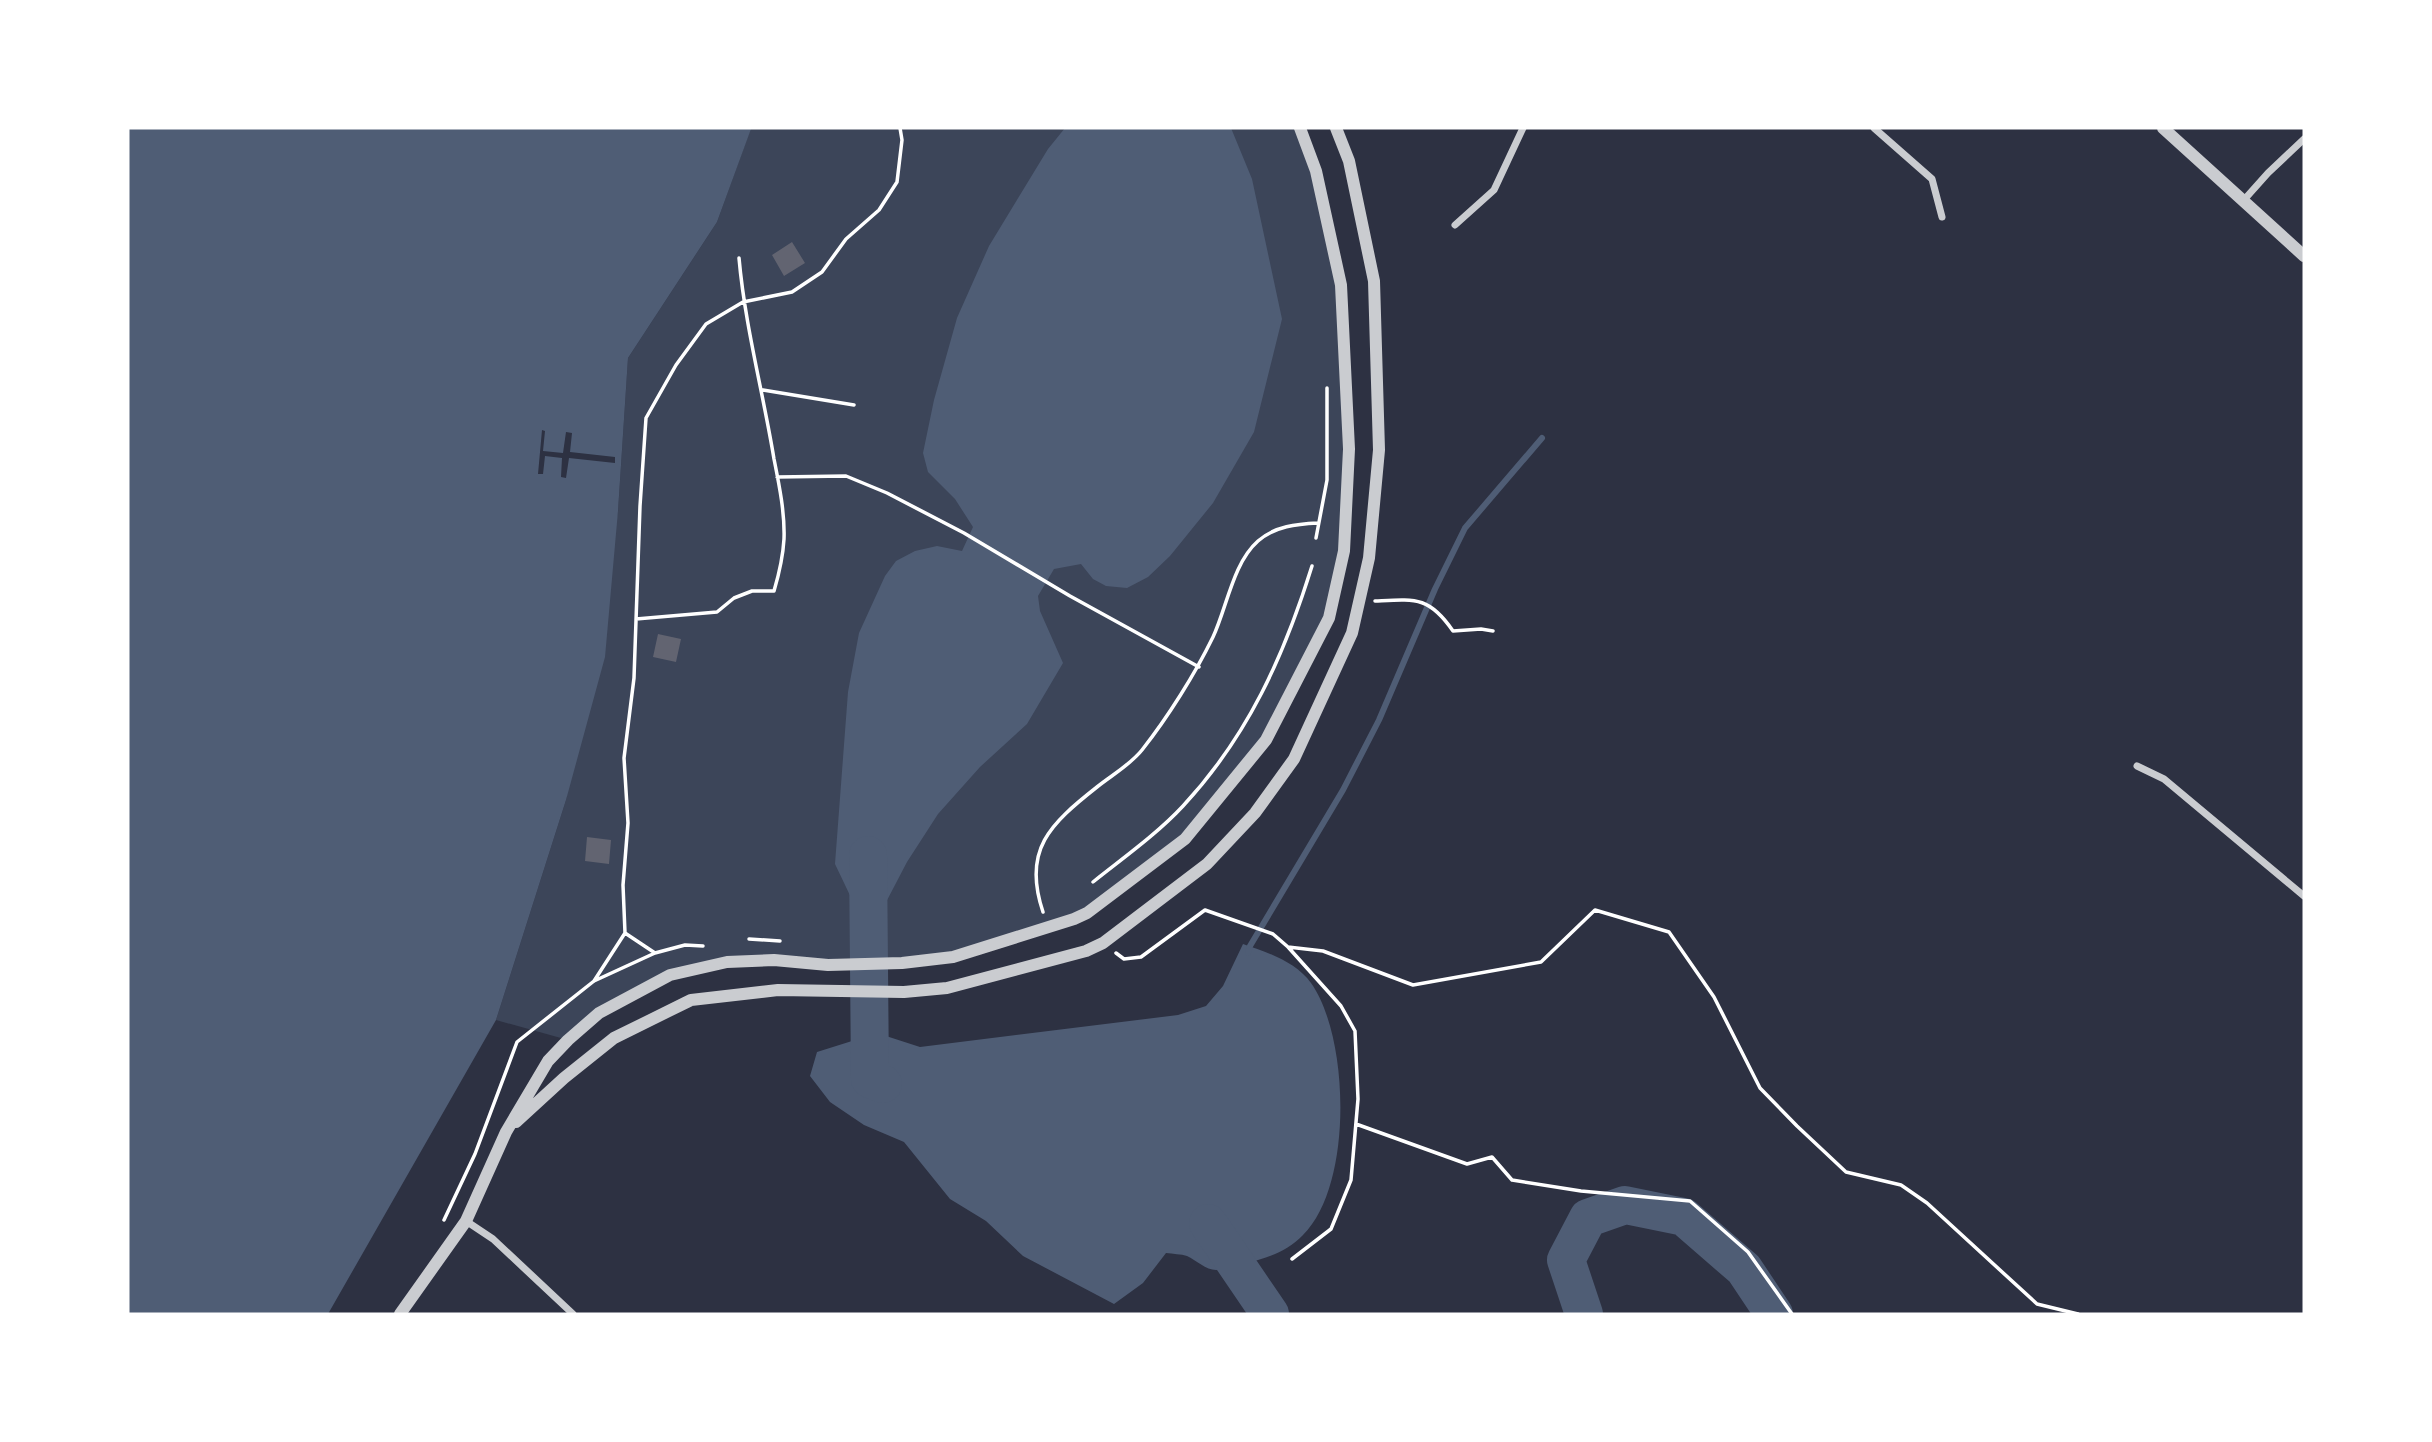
<svg xmlns="http://www.w3.org/2000/svg" width="2432" height="1442" viewBox="0 0 2432 1442" font-family="Roboto,sans-serif">
<style>
.green{fill:#3c4559}
.water{fill:#4f5d75}
.pier{fill:#2d3142}
.lines{fill:none;stroke-linecap:round;stroke-linejoin:round}
.stream{stroke:#4f5d75;stroke-width:6}
.river{stroke:#4f5d75;stroke-width:38}
.building{fill:#626471}
.path{stroke:#fff;stroke-width:3.5}
.minor{stroke:#caccd0;stroke-width:7}
.tertiary{stroke:#caccd0;stroke-width:12}
</style>
<rect width="100%" height="100%" fill="#2d3142"/>
<path class="green" d="M751 128H1300L1341 285 1344 551 1329 618 1266 740 1185 839 1087 913 953 957 774 960 670 975 599 1013 568 1040 496 1020 566 800 618 511 628 358 717 222Z"/>
<path class="water" d="M128 128 751 129 717 222 628 358 618 511 605 657 566 800 496 1020 328 1314H128Z
M1065 128H1231L1252 179 1282 319 1254 432 1213 503 1170 556 1148 577 1127 588 1106 586 1093 579 1081 564 1054 569 1038 596 1040 611 1063 663 1027 724 980 767 938 814 907 862 884 906 856 908 835 864 848 692 859 633 885 576 896 561 915 551 937 546 962 551 973 527 955 499 928 472 923 453 934 400 957 318 989 246 1048 149Z
M1243 944C1267 952 1296 962 1311 983 1350 1038 1353 1186 1303 1235 1288 1251 1267 1258 1247 1263 1238 1265 1225 1270 1216 1270 1206 1270 1196 1260 1187 1256 1181 1254 1173 1254 1166 1253L1143 1283 1114 1304 1023 1256 986 1221 950 1199 904 1142 864 1125 830 1102 810 1076 817 1052 852 1041 886 1036 920 1047 1178 1015 1206 1006 1223 986Z"/>
<path class="pier" d="M542 430 545 431 543 451 563 453 566 432 572 433 570 452 615 457V463L569 458 566 478 561 477 562 458 545 456 543 474H538Z"/>
<g class="lines">
<path class="stream" d="M1248 953 1250 946 1343 790 1379 720 1435 589 1465 528 1542 438"/>
<path class="river" d="M868 855 870 1079 883 1084
M1208 1223 1270 1314
M1584 1314 1566 1260 1588 1218 1625 1205 1684 1217 1744 1269 1774 1314"/>
</g>
<path class="building" d="M792 242 805 263 784 276 772 255Z
M658 634 681 639 676 662 653 657Z
M587 837 611 840 609 864 585 861Z"/>
<g class="lines">
<path class="path" d="M763 390 854 405
M777 477 846 476 887 493 964 533 1070 596 1199 667
M1316 538 1327 480V388
M1375 601C1415 599 1429 596 1453 631L1481 629 1493 631
M636 619 717 612 734 598 752 591H774C779 574 783 557 784 539 785 513 779 484 774 459 763 392 745 326 739 258
M1093 882C1123 858 1157 834 1183 806 1248 736 1284 656 1312 566
M1043 912C1022 850 1050 824 1097 787 1112 775 1130 765 1142 750 1168 717 1195 674 1213 637 1227 607 1233 563 1258 541 1275 526 1297 524 1318 523
M625 933 655 953 685 945 703 946
M749 939 780 941
M1288 947 1323 951 1413 985 1541 962 1595 910 1669 932 1714 997 1760 1088 1797 1126 1846 1172 1901 1185 1927 1203 2037 1304 2078 1314
M1116 953 1124 959 1141 957 1205 910 1273 934 1288 947 1341 1006 1355 1031 1358 1099 1351 1180 1331 1229 1292 1259
M594 981 625 933 623 885 628 823 624 758 634 678 640 506 646 418 676 365 706 324 743 302 792 292 822 272 846 239 879 210 897 182 902 140 900 128
M1356 1124 1467 1164 1492 1157 1512 1180 1581 1191 1690 1201 1748 1252 1792 1314
M444 1220 475 1154 517 1042 594 981 655 953"/>
<path class="minor" d="M1874 128 1932 179 1942 217
M2243 201 2268 173 2304 139
M1455 225 1494 190 1523 128
M2137 766 2164 779 2304 896
M466 1221 493 1239 573 1314"/>
<path class="tertiary" d="M2163 128 2304 256
M516 1122 564 1078 614 1038 691 1000 778 990 904 992 947 988 1086 951 1103 943 1207 864 1255 813 1294 759 1352 633 1369 558 1379 450 1374 281 1349 161 1336 128
M400 1314 466 1221 506 1132 548 1061 568 1040 599 1013 670 975 727 962 774 960 828 965 902 963 953 957 1074 919 1087 913 1185 839 1266 740 1329 618 1344 551 1349 449 1341 285 1316 171 1300 128"/>
</g>
<rect width="2432" height="1442" fill="none" stroke="#ffffff" stroke-width="259"/>
</svg>
